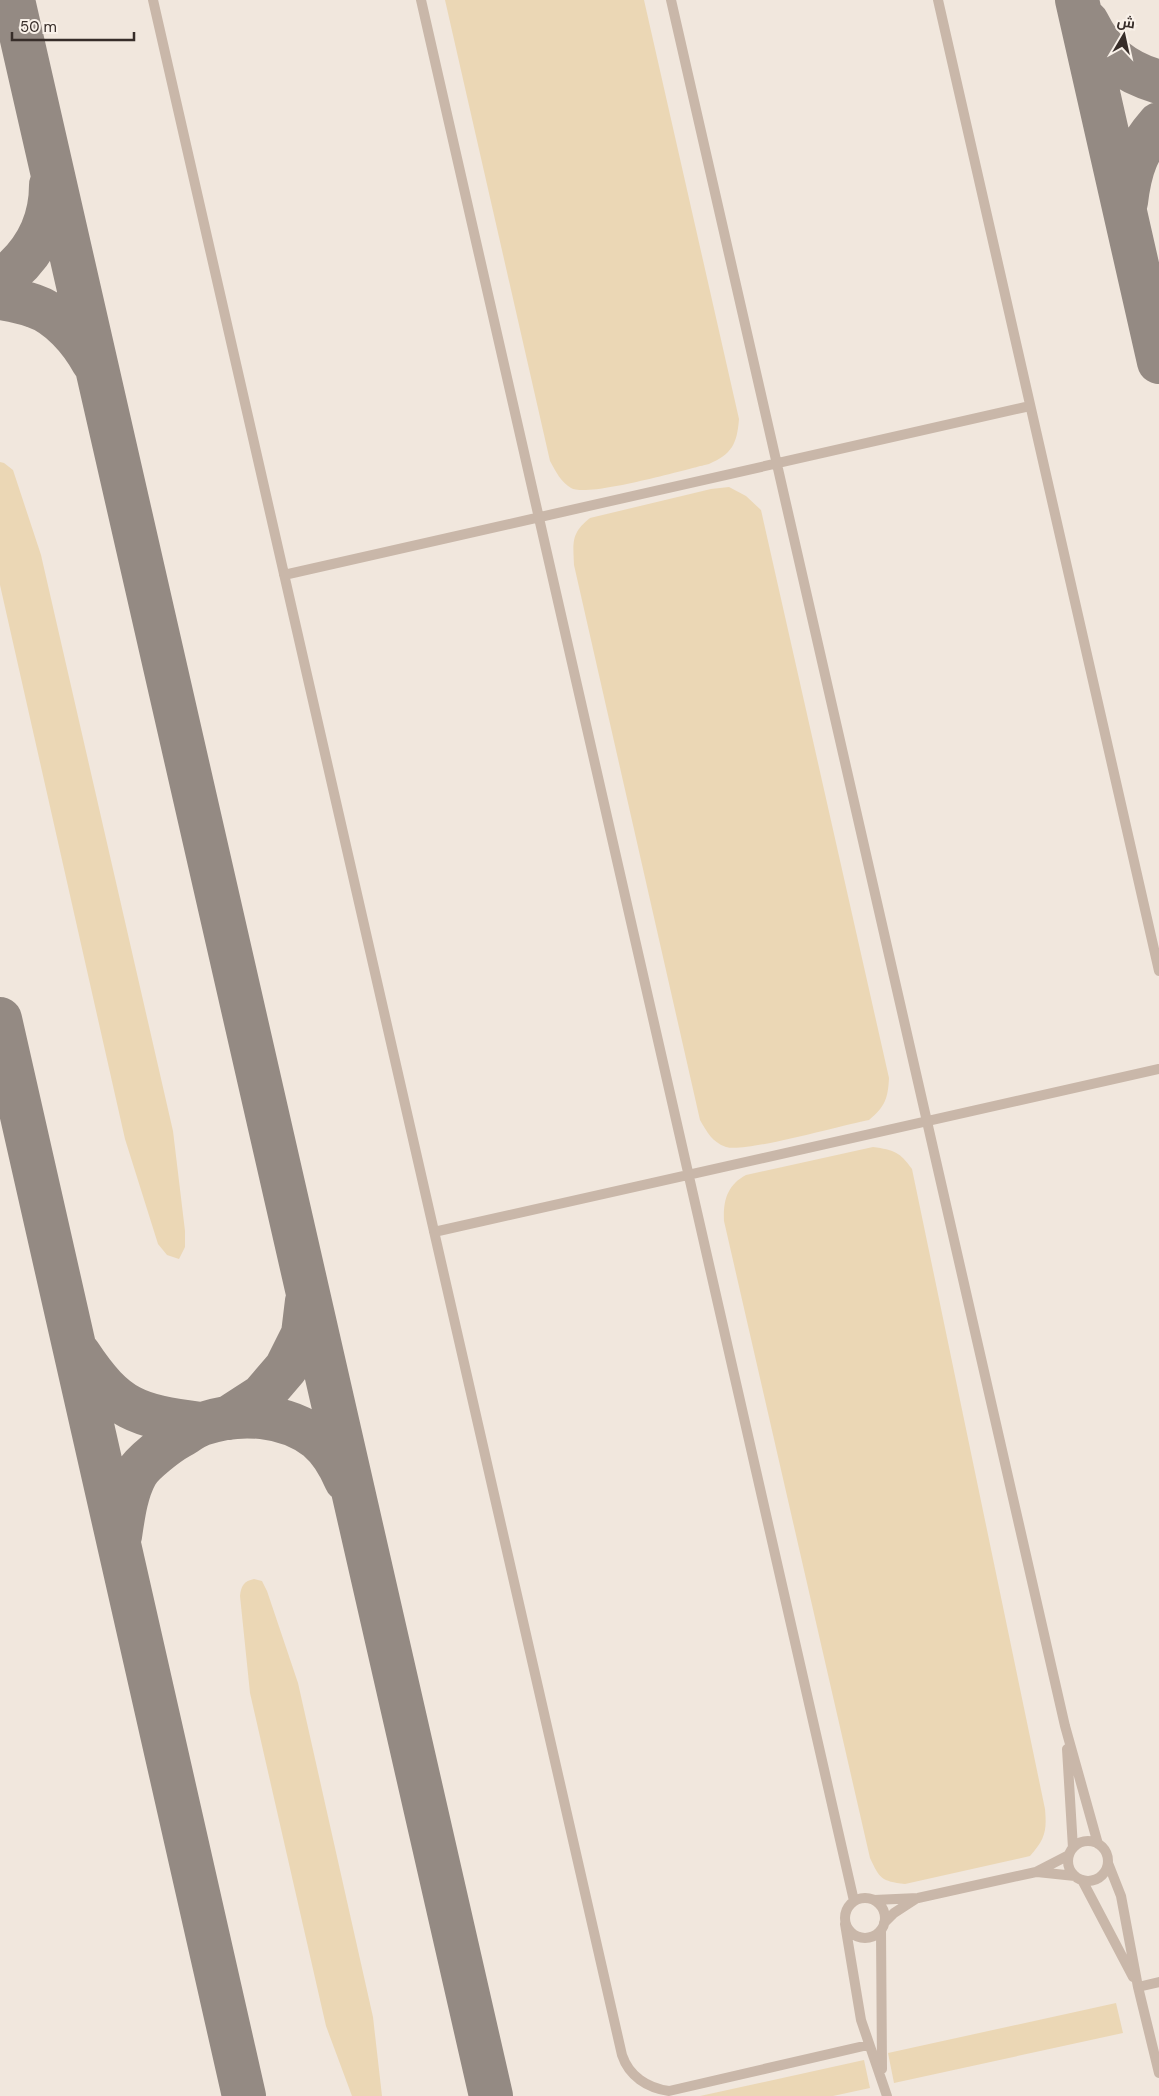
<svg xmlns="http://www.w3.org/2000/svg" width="1159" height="2096" viewBox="0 0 1159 2096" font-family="'DM Sans',Cairo,sans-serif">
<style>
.sand{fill:#ebd7b5}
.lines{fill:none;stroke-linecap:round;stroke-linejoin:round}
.taxiway{stroke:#948a83;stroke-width:44}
.lane{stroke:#c9b7a9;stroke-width:10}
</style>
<rect width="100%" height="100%" fill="#f1e7dd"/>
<path class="sand" d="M445 0H644L739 419C737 444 732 454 709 464 686 469 588 498 571 488 561 482 556 472 550 461Z
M0 462 4 463 13 470 41 555 173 1131 185 1231V1247L179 1259 167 1255 158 1244 125 1139 0 585Z
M729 487 746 496 761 510 889 1078C888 1098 885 1107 869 1120 843 1125 745 1153 726 1147 712 1142 707 1132 700 1120L574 565C573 542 571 533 590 518L711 489Z
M873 1147C894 1150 900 1152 912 1169L1045 1809C1047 1831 1045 1839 1030 1856L905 1884C881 1881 880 1879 870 1858L724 1221C723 1201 727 1185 746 1175Z
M254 1579 262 1581 267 1591 298 1683 373 2017 382 2096H352L326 2026 250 1693 240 1596C241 1586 244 1581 254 1579Z
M1116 2003 1123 2033 894 2083 888 2053Z
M864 2060 870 2088 833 2096H700Z"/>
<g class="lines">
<path class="taxiway" d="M13 0 491 2096
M1077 0 1159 362
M1087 22C1104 56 1123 71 1159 82
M1126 202C1130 168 1137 149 1159 124
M0 281C32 258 51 225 51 185
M0 298C12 300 23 302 34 306 59 314 81 340 93 362
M0 1019 244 2096
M79 1354C116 1410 137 1416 201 1424
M228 1418 262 1396 286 1368 303 1334 307 1301
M120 1536C123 1516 126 1492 136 1474 142 1463 168 1443 179 1437 186 1433 194 1427 202 1424 240 1411 286 1414 318 1439 330 1449 340 1466 346 1480"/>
<path class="lane" d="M153 0 622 2055C629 2076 647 2088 669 2091L868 2045
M421 0 854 1901
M671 0 1065 1726 1098 1844
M938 0 1159 971
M284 575 1030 406
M434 1232 1159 1069
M1067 1749 1073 1848
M1068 1861a20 20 0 1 1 40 0a20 20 0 1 1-40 0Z
M1108 1863 1121 1896 1138 1987 1159 2073
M1037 1872 1075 1876
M1082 1880 1133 1977
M845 1918a20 20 0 1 1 40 0a20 20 0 1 1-40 0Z
M874 1900 918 1898 1036 1872 1069 1855
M884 1923 894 1913 917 1898
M845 1924 861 2020 887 2096
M881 1930 882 2069
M1138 1987 1159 1982"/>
</g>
<g transform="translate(1124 35) rotate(9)" stroke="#f9f1e9" stroke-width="4" paint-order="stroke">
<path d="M0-4L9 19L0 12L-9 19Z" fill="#372d29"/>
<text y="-8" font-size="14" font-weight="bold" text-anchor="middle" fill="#372d29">ش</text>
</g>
<path d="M12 32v8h122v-8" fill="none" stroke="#372d29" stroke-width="2.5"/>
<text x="20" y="32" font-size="15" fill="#372d29" stroke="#f9f1e9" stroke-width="4" paint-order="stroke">50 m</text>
</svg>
